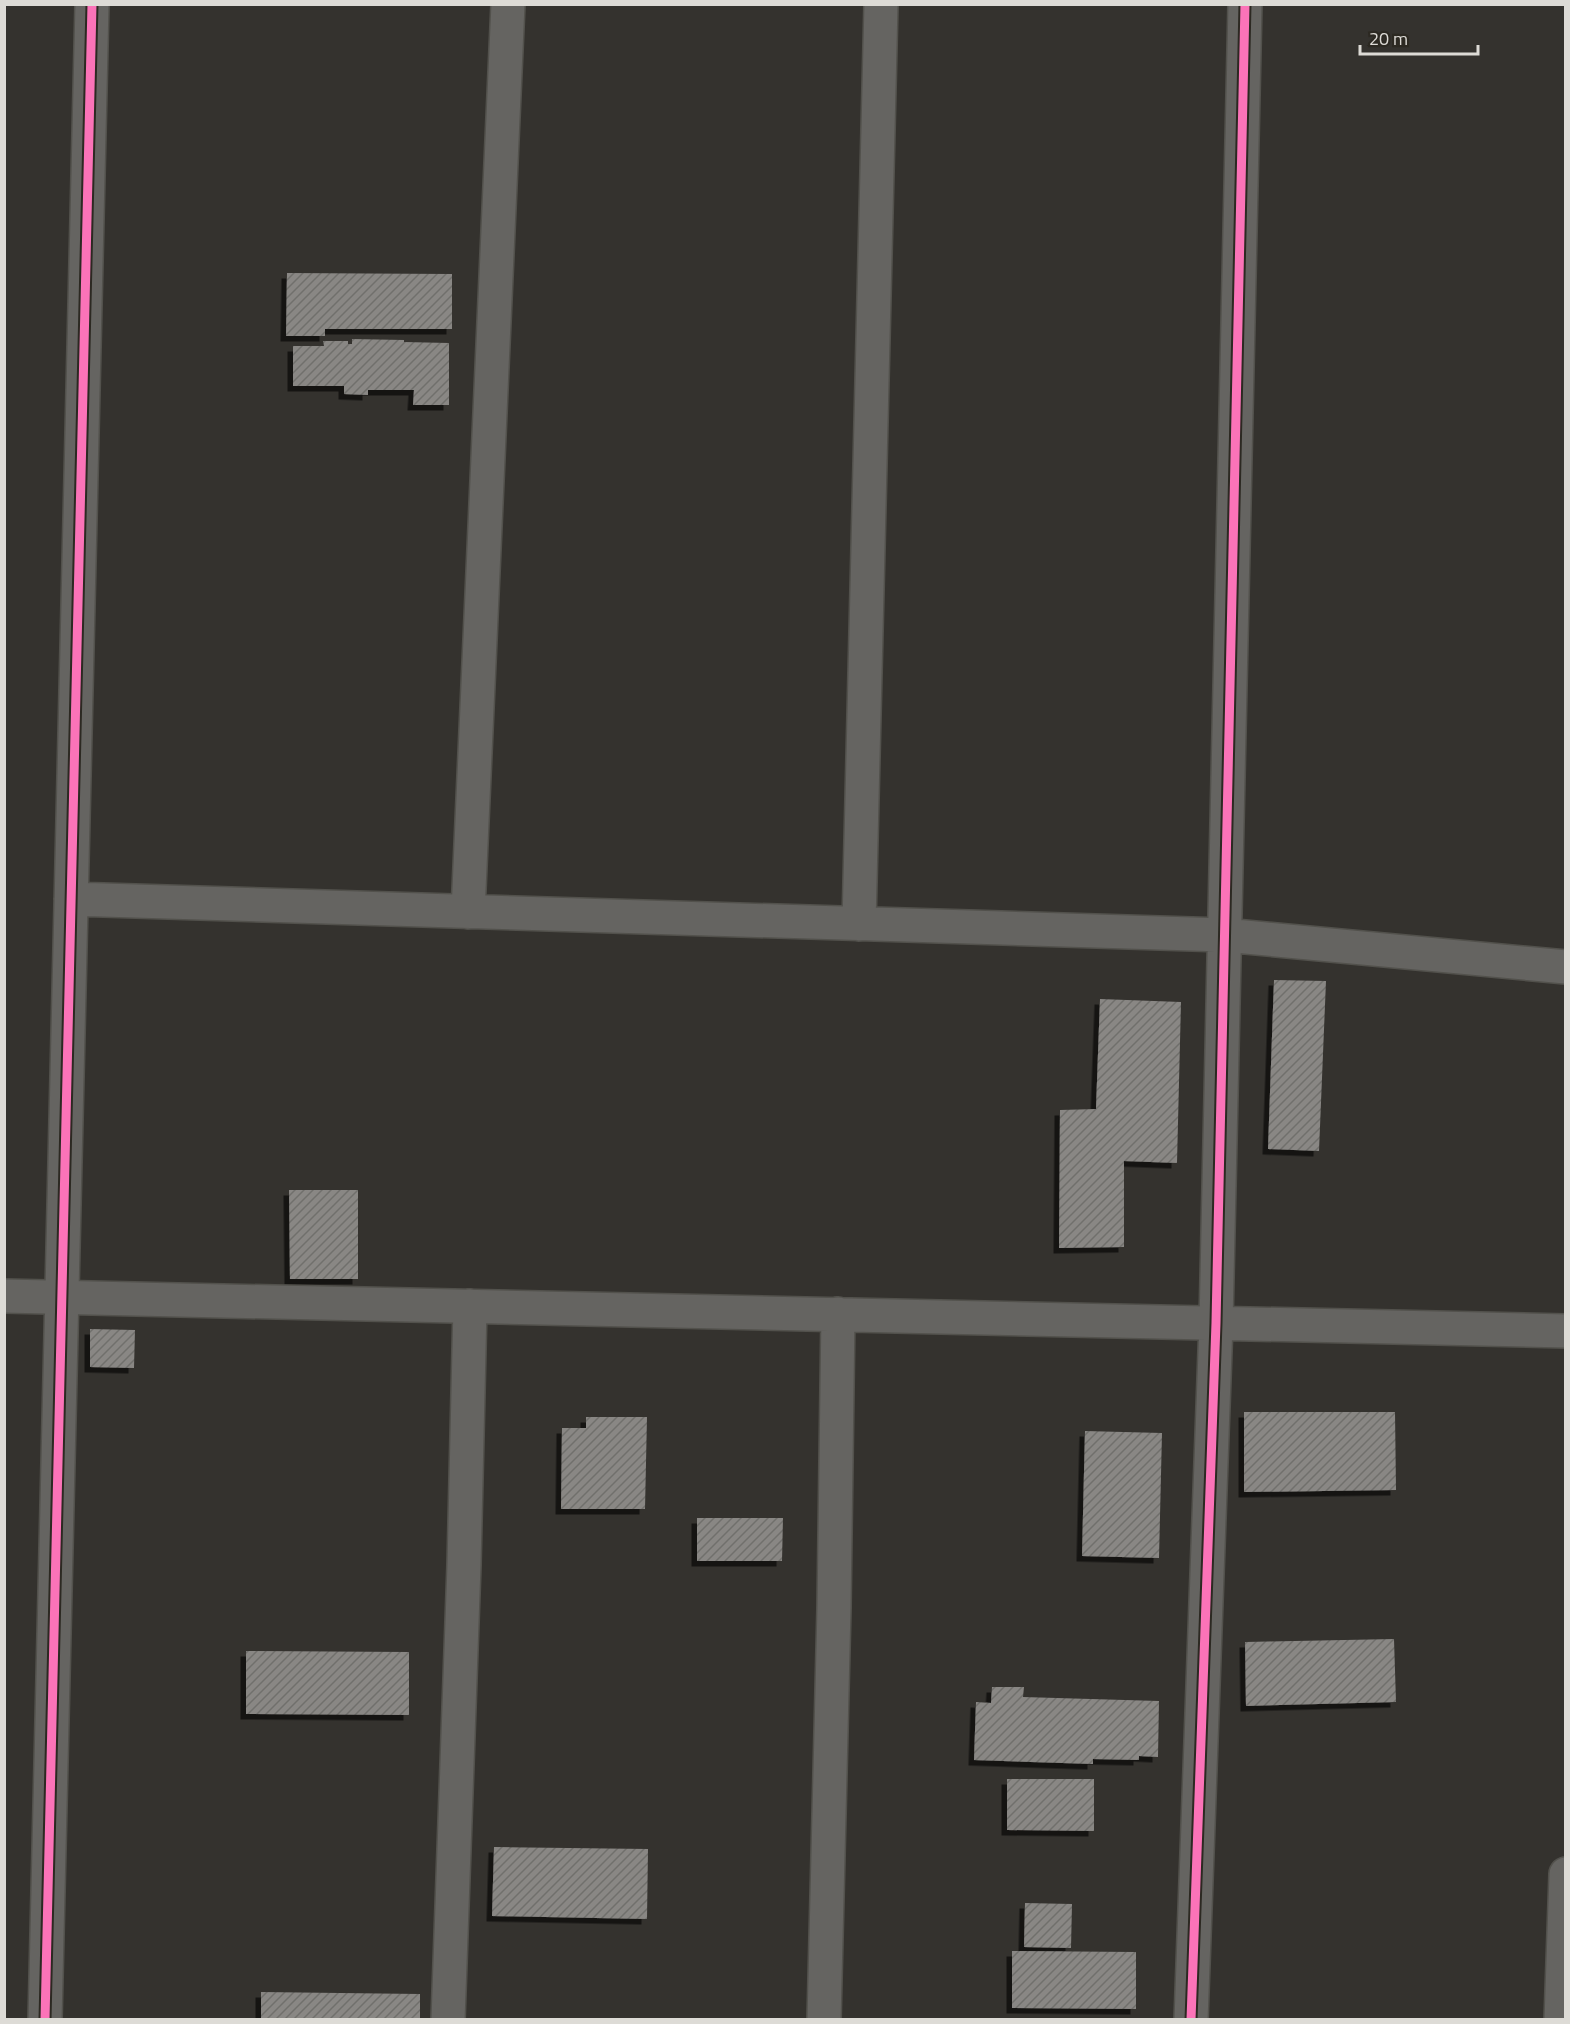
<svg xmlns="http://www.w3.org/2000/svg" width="1570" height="2024" viewBox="0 0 1570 2024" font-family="'Titillium Web',sans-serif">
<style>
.building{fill:url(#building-hatch);filter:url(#shadow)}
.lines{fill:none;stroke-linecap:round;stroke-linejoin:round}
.street-casing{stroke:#52514c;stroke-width:36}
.street{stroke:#656461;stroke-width:33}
.cycleway-casing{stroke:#2c2922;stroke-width:13}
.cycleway{stroke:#fb73b8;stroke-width:9}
</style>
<defs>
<pattern id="building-hatch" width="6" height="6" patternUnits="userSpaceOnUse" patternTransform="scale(1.5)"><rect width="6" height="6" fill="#898784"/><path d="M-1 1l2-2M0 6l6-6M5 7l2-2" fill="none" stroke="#706f6c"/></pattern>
<filter id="shadow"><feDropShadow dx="-5.5" dy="5.5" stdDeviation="0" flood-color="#0009"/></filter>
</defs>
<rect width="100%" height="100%" fill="#34322e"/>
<path class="building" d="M287 273 452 274V329H325V336H286Z
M352 339 404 340V342L449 343V405H413L414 390H368V395L344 394V386H293V346H324L323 341H348V344H352Z
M1274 980 1326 981 1319 1151 1268 1149Z
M1100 999 1181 1002 1177 1163 1124 1161V1247L1059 1248 1060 1110 1096 1109Z
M289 1190H358V1279H290Z
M90 1329 135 1330 134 1368 90 1367Z
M1244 1412H1395L1396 1490 1244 1492Z
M586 1417H647L645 1509H561L562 1428H586Z
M1085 1431 1162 1433 1159 1558 1082 1556Z
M697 1518H783L782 1561H697Z
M1394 1639 1396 1702 1246 1706 1245 1642Z
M246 1651 409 1652V1715L246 1714Z
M992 1687H1024L1023 1697 1159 1701 1158 1757 1139 1756V1760L1093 1759V1764L974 1760 976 1702 991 1703Z
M1007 1779H1094V1831L1007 1830Z
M494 1847 648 1849 647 1919 492 1916Z
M1025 1903 1072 1904 1071 1948 1024 1947Z
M1012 1951 1136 1952V2009L1012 2008Z
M261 1992 420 1994V2020H261Z"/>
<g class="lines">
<defs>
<path id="street" d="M71 899 1224 935 1566 967
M468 912 508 4
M859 924 881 4
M4 1296 1566 1331
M45 2020 92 4
M448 2020 464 1565 470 1306
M824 2020 834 1608 838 1314
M1191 2020 1216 1323 1245 4
M1561 2020 1566 1874"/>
</defs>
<use href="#street" class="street-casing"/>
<use href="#street" class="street"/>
<defs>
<path id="cycleway" d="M45 2020 92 4
M1191 2020 1216 1323 1245 4"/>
</defs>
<use href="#cycleway" class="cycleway-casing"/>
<use href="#cycleway" class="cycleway"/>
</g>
<rect width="1570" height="2024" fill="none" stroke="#dddbd6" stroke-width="12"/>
<path d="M1360 45v9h118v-9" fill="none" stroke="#dddbd6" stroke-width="3"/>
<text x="1369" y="45" font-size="18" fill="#dddbd6" stroke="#2c2922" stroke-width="4.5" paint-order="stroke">20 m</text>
</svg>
